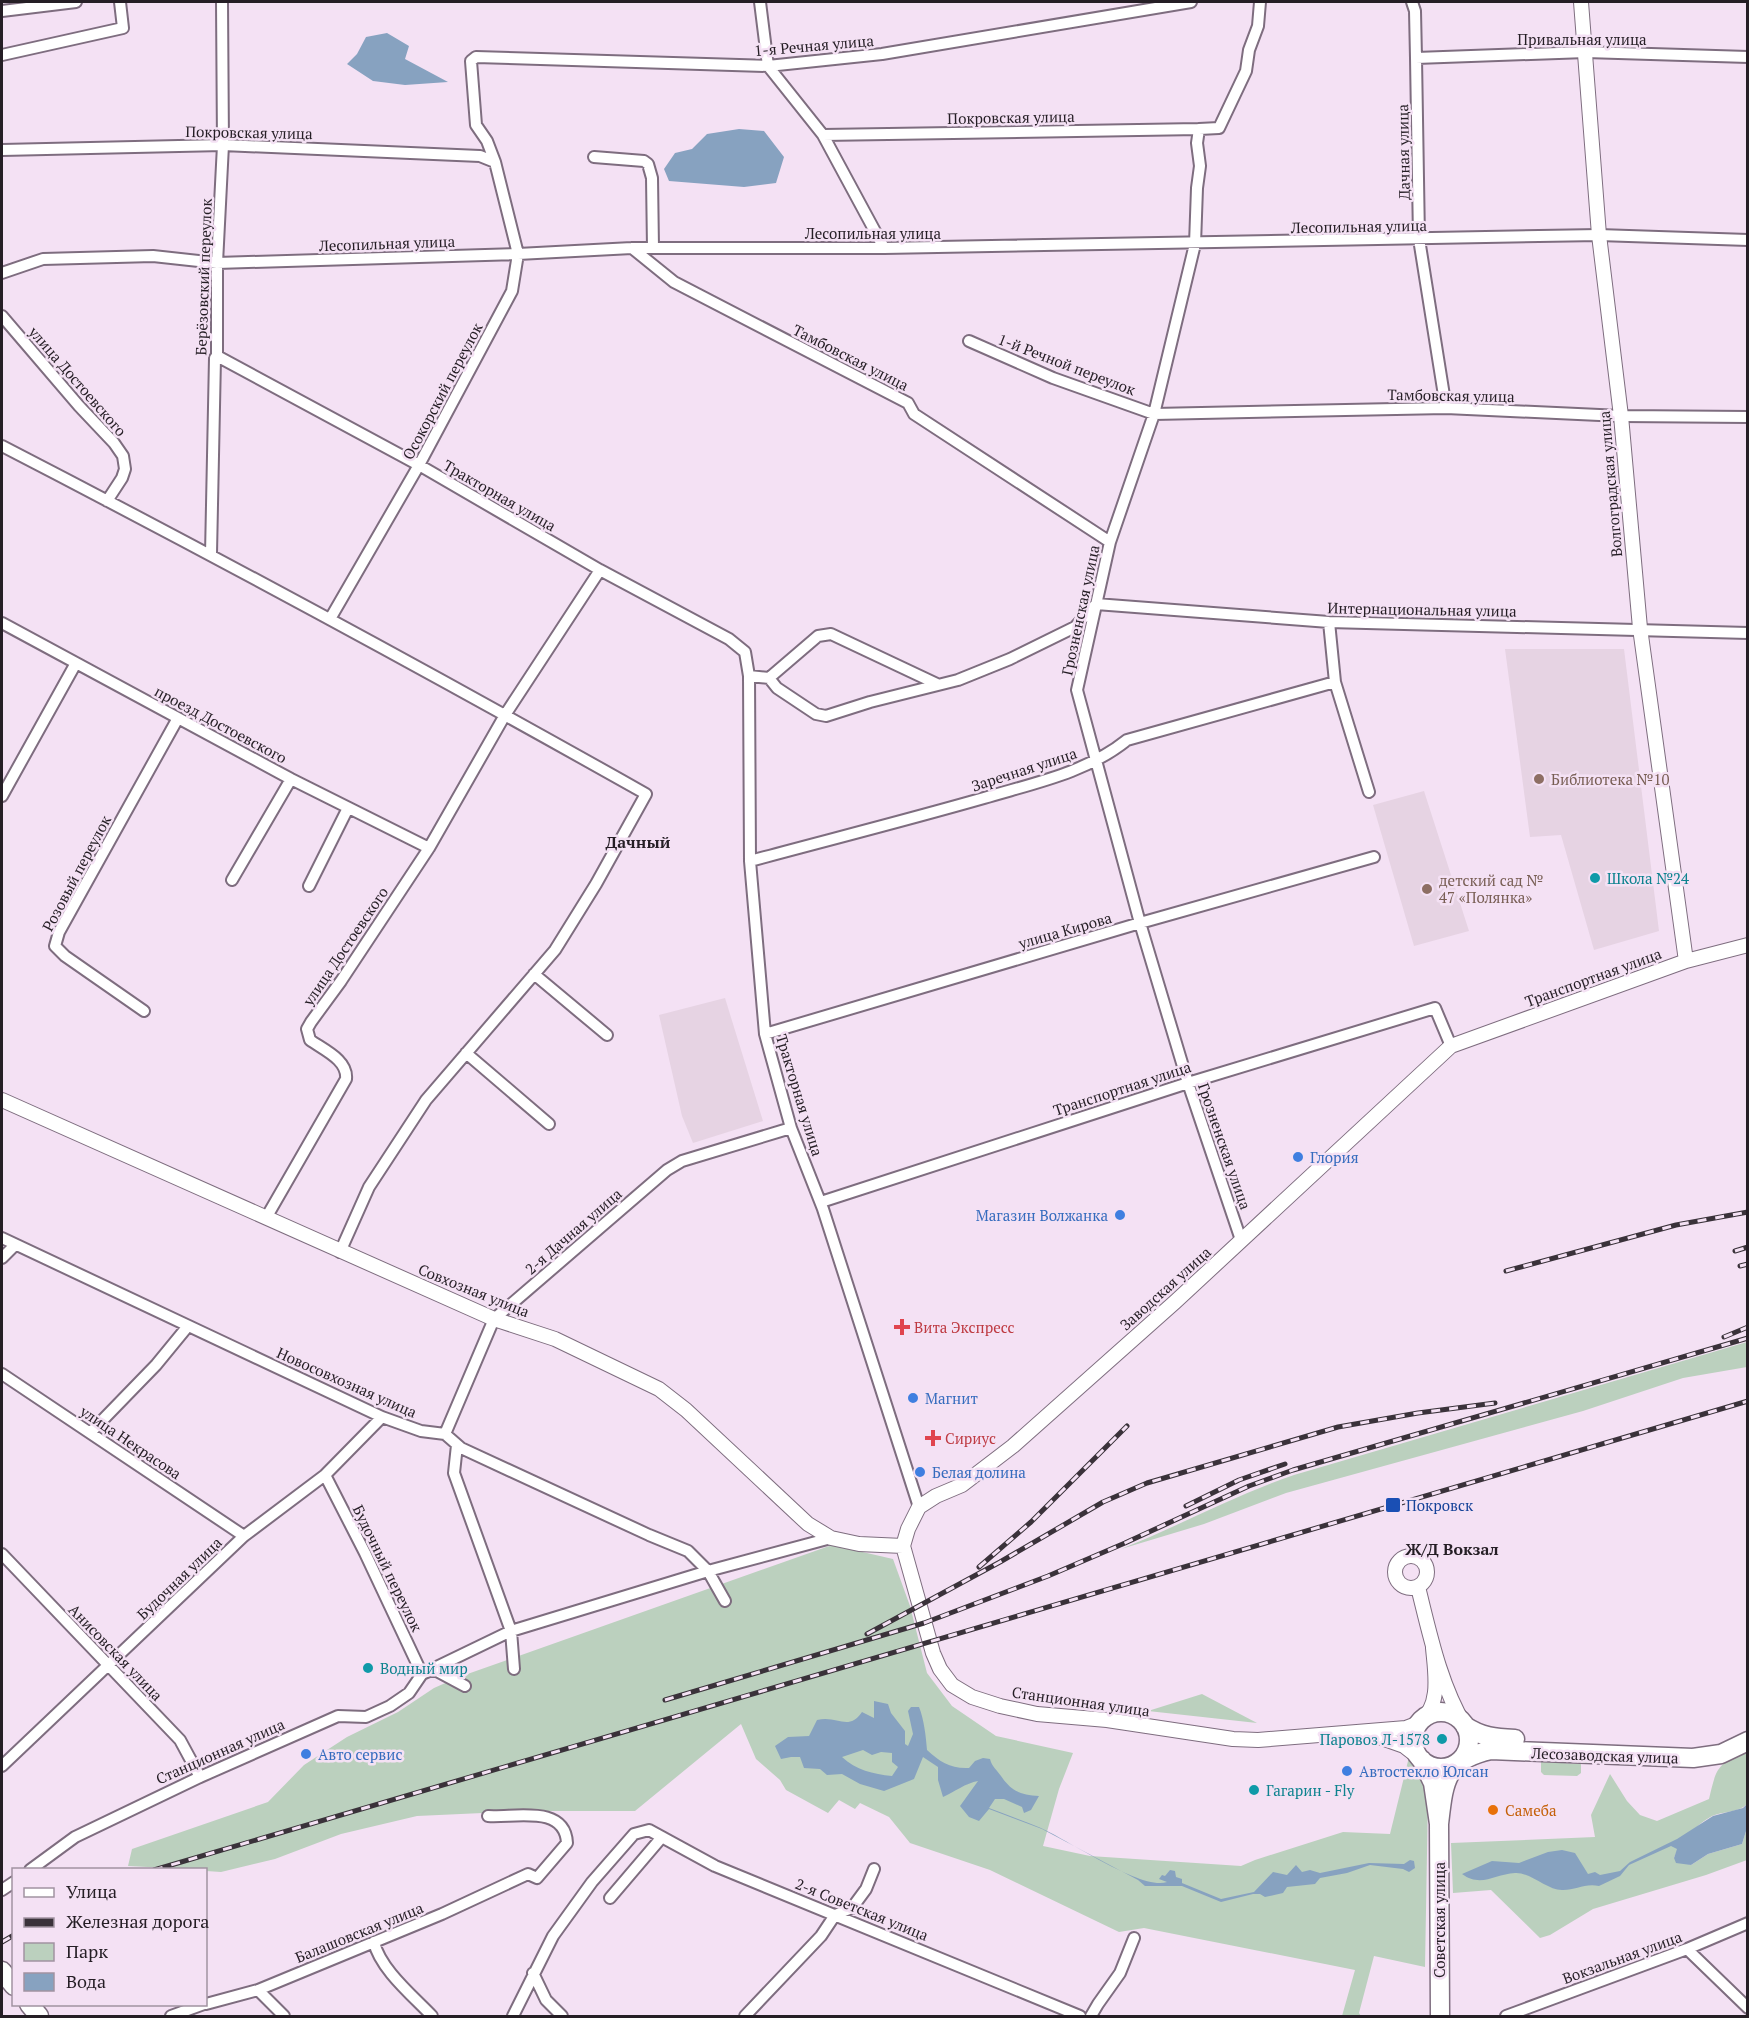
<svg xmlns="http://www.w3.org/2000/svg" width="1749" height="2018" viewBox="0 0 1749 2018" font-family="'PT Serif',serif">
<style>
.commercial{fill:#e6d3e3}
.green{fill:#bbd0be}
.water{fill:#87a2c0;fill-rule:evenodd}
.lines{fill:none;stroke-linecap:round;stroke-linejoin:round}
.minor-casing{stroke:#7e6d7f;stroke-width:14}
.tertiary-casing{stroke:#7e6d7f;stroke-width:16}
.primary-casing{stroke:#7e6d7f;stroke-width:21}
.minor{stroke:#fff;stroke-width:10}
.tertiary{stroke:#fff;stroke-width:14}
.primary{stroke:#fff;stroke-width:18}
.rail-casing{stroke:#3a323a;stroke-width:5}
.rail{stroke:#f4e1f4;stroke-width:3;stroke-dasharray:9;stroke-linecap:butt}
.education-dot{fill:#8d6e63;stroke:#f4e1f4;stroke-width:2}
.culture-dot{fill:#0f9aa8;stroke:#f4e1f4;stroke-width:2}
.shop-dot{fill:#3f7fe0;stroke:#f4e1f4;stroke-width:2}
.health-dot{fill:#e0444e;stroke:#f4e1f4;stroke-width:2}
.transit-dot{fill:#1a4fb4;stroke:#f4e1f4;stroke-width:2}
.food-dot{fill:#e8710a;stroke:#f4e1f4;stroke-width:2}
.labels{text-anchor:middle;dominant-baseline:central;stroke-width:5;stroke-linejoin:round;paint-order:stroke}
.street-label{font-size:15px;fill:#251e25;stroke:#f4e1f4}
.education-label{font-size:15px;fill:#785e54;stroke:#f4e1f4;text-anchor:start}
.culture-label{font-size:15px;fill:#0d838f;stroke:#f4e1f4;text-anchor:start}
.shop-label{font-size:15px;fill:#366cbe;stroke:#f4e1f4;text-anchor:start}
.health-label{font-size:15px;fill:#be3a42;stroke:#f4e1f4;text-anchor:start}
.transit-label{font-size:15px;fill:#164399;stroke:#f4e1f4;text-anchor:start}
.food-label{font-size:15px;fill:#c56008;stroke:#f4e1f4;text-anchor:start}
.neighbourhood-label{font-size:16px;font-weight:bold;fill:#251e25;stroke:#f4e1f4}
</style>
<rect width="100%" height="100%" fill="#f4e1f4"/>
<path class="commercial" d="M1505 649H1624L1659 931 1594 950 1561 835 1530 837Z
M1424 791 1469 931 1414 946 1373 805Z
M725 998 763 1121 693 1143 682 1116 659 1015Z"/>
<path class="green" d="M1747 1342V1367L1683 1378 1583 1411 1286 1493 1204 1524 1121 1549C1179 1526 1235 1495 1294 1475Z
M832 1545 893 1559 910 1606 927 1673 952 1706 996 1736 1073 1753 1059 1789 1043 1846 1090 1856 1241 1866 1255 1860 1343 1832 1390 1834 1409 1757 1414 1764 1428 1796 1425 1967 1374 1956 1359 2013 1361 2016H1342L1355 1970 1144 1928 1119 1932 990 1870 910 1843 889 1817 860 1803 855 1809 839 1800 828 1813 786 1790 780 1780 756 1759 741 1724 635 1811H525L417 1816 341 1834 275 1859 221 1872 206 1871V1870L128 1866 132 1849 268 1802 304 1765 347 1737 398 1712 434 1688 459 1677Z
M1202 1694 1257 1723 1148 1711Z
M1747 1750V1804C1738 1813 1723 1811 1712 1816 1697 1824 1679 1843 1674 1858L1691 1865 1708 1854 1742 1844 1747 1828V1860L1706 1875 1593 1909 1550 1935 1540 1938 1491 1890 1453 1893 1451 1843 1595 1837 1591 1815 1610 1774 1627 1801 1640 1815 1657 1821 1709 1799C1717 1765 1717 1766 1747 1750Z
M1541 1762 1581 1764V1773L1577 1776 1544 1775 1541 1772Z"/>
<path class="water" d="M387 33 409 46 405 59 448 82 405 85 373 81 347 64 357 54 366 37Z
M739 129 764 131 784 157 776 183 744 187 669 181 664 169 675 153 692 149 707 134Z
M874 1701 888 1704 891 1713 905 1731V1744L908 1746 913 1734 908 1711 911 1707H919C924 1719 926 1737 927 1750 940 1762 951 1769 969 1768L975 1761 983 1758 990 1759C992 1767 997 1770 1001 1776 1011 1791 1021 1795 1039 1796L1031 1810 1024 1813 1022 1807 1004 1799H995L989 1808C1007 1815 1024 1821 1041 1828 1068 1840 1142 1891 1167 1882L1159 1879 1162 1875 1165 1876 1170 1870 1175 1871 1176 1877 1182 1879V1883L1221 1899 1254 1892 1273 1872 1287 1875 1296 1865 1302 1872 1310 1870 1320 1873 1369 1863 1404 1864 1410 1860 1414 1861 1415 1868 1409 1872 1403 1869 1370 1865 1347 1873 1320 1878 1315 1884 1287 1887 1283 1893 1265 1897 1260 1894H1253L1221 1902 1182 1886H1145L1138 1880 1042 1829 989 1809 979 1821 969 1817 960 1806 978 1781C966 1783 954 1792 943 1797L938 1780V1767L923 1757 914 1779 884 1791 860 1784 842 1774 827 1775 820 1769 804 1768 800 1757H791L781 1759 775 1746 788 1737 809 1736 817 1720C838 1715 848 1732 862 1712L874 1718ZM863 1750 872 1755 881 1752 892 1753V1762L898 1767 892 1776C873 1774 856 1770 842 1757Z
M1747 1804V1828L1742 1844 1708 1854 1691 1865 1676 1863 1674 1858 1677 1849 1671 1846 1629 1865 1620 1876 1599 1886C1585 1883 1576 1890 1563 1890 1548 1891 1531 1872 1515 1873 1495 1874 1481 1888 1462 1874L1492 1861 1519 1863 1548 1852 1562 1850 1575 1853 1588 1874 1595 1872 1600 1875 1620 1871 1630 1862 1677 1839 1713 1816 1743 1808Z"/>
<g class="lines">
<defs>
<path id="minor" d="M760 2 768 66 823 135 884 248
M1412 2 1415 11 1416 58 1419 239 1446 408
M2 11 76 2
M2 55 123 28 120 2
M1416 58 1586 52 1748 57
M823 135 1199 129
M2 150 223 145 480 156 495 162
M594 157 644 161 648 164 652 178 653 248
M632 248 674 282 908 403 914 414 1110 542
M2 273 43 259 153 256 217 263 518 254 632 248H884L1599 235 1748 240
M2 316 79 406 114 443 123 456 125 469 122 478 107 501
M969 341 1053 378 1154 414 1446 408 1621 416 1748 417
M217 356 419 465 600 570 729 639 745 652 749 676 750 861 765 1034 791 1128 823 1209 919 1507
M2 446C219 558 433 674 646 794L596 884 555 950 426 1100 369 1187 340 1252
M211 554 215 358 217 356V263L223 145 222 2
M330 619 419 465 512 291 518 254 495 162 487 141 476 125 471 61 476 57 768 66 882 54 1191 2
M1329 622 1335 682 1369 792
M2 623 291 779 429 848
M749 676 769 678 777 688 816 714 826 716 870 702 958 680 1010 659 1075 627 1096 604 1329 622 1748 633
M769 678 818 636 831 634 937 684
M2 796 76 663
M750 861C828 840 907 820 984 798 1034 783 1086 773 1127 740L1335 682
M232 880 291 779
M309 886 348 808
M534 974 607 1035
M144 1011 65 956 55 946 59 932 178 718
M765 1034 1140 923 1374 857
M466 1053 549 1124
M821 1202 1188 1083 1435 1008 1451 1046
M266 1218 346 1079C348 1060 324 1050 310 1040L307 1029 311 1022 341 981 429 848 505 715 600 570
M2 1238 382 1417 421 1431 445 1434 461 1448 649 1535 688 1551 708 1571 725 1601
M1241 1240 1188 1083 1140 923 1077 690 1110 542 1154 414 1195 244 1197 188 1200 166 1197 143 1199 129 1219 128 1246 71 1249 50 1258 26 1260 2
M2 1258 15 1245
M2 1374 244 1536
M90 1433 156 1365 188 1326
M445 1434 494 1319 667 1170 682 1161 791 1128
M457 1445 454 1473 511 1631 514 1669
M325 1475 365 1553 422 1674 511 1631 708 1571 831 1538
M2 1554 180 1740 200 1777
M2 1766 244 1536 325 1475 382 1417
M30 1870 75 1837 200 1777 338 1716 366 1717 390 1706 409 1693 422 1674 429 1671H437L465 1686
M2 1890 14 1882
M610 1898 662 1837
M374 1942C380 1969 413 1996 432 2016
M1687 1949 1748 2008
M533 1973 546 2000 562 2016
M258 1990 284 2016
M206 2004 258 1990 442 1914 528 1874 537 1878 567 1843C565 1804 514 1818 488 1816
M171 2016 204 2004
M513 2016 553 1936 592 1882 634 1834 649 1830 715 1866 1080 2016
M745 2016 821 1936 835 1915 852 1908 866 1889 874 1869
M1091 2016 1098 2004 1120 1973 1134 1938
M1506 2016 1687 1949 1748 1923"/>
<path id="tertiary" d="M1581 2 1599 235 1621 416 1640 628 1686 961
M2 1100 494 1319 555 1339 659 1389 686 1410 808 1524 831 1538 859 1544 903 1546
M903 1546 908 1529 919 1507 936 1496 962 1485 1013 1446 1175 1302 1451 1046 1686 961 1748 945
M903 1546 933 1653 940 1669 952 1685 972 1697 1000 1706 1037 1714 1107 1720 1233 1739 1258 1740 1406 1728C1410 1726 1416 1725 1419 1722 1442 1707 1435 1671 1433 1648
M1395 1572a16 16 0 1 1 32 0a16 16 0 1 1-32 0Z
M1418 1587C1430 1635 1440 1684 1465 1726
M1373 1735 1404 1746 1422 1760"/>
<path id="primary" d="M1413 1740a28 28 0 1 1 56 0a28 28 0 1 1-56 0Z
M1465 1726C1481 1737 1496 1738 1515 1739
M1422 1760 1433 1783 1439 1824 1440 2016
M1439 1824C1444 1781 1445 1760 1491 1750L1693 1758 1721 1754 1748 1741
M2 1971 14 1986
M29 2004 39 2016"/>
</defs>
<use href="#minor" class="minor-casing"/>
<use href="#tertiary" class="tertiary-casing"/>
<use href="#primary" class="primary-casing"/>
<use href="#minor" class="minor"/>
<use href="#tertiary" class="tertiary"/>
<use href="#primary" class="primary"/>
<defs>
<path id="rail" d="M1735 1251 1748 1247
M1740 1266 1748 1264
M1506 1271 1676 1225 1748 1212
M1724 1337 1748 1327
M1186 1506 1239 1480 1285 1464
M979 1567 1031 1522 1127 1426
M867 1634 1000 1562 1103 1502 1147 1483 1338 1427 1418 1413 1495 1403
M665 1700 924 1623 1048 1576 1125 1543 1249 1486 1293 1470 1748 1338
M154 1870 1748 1401
M2 1942 14 1935"/>
</defs>
<use href="#rail" class="rail-casing"/>
<use href="#rail" class="rail"/>
</g>
<g class="education-dot">
<circle cx="1539" cy="779" r="6"/>
<circle cx="1427" cy="889" r="6"/>
</g>
<g class="culture-dot">
<circle cx="1595" cy="878" r="6"/>
<circle cx="368" cy="1668" r="6"/>
<circle cx="1442" cy="1739" r="6"/>
<circle cx="1254" cy="1790" r="6"/>
</g>
<g class="shop-dot">
<circle cx="1298" cy="1157" r="6"/>
<circle cx="1120" cy="1215" r="6"/>
<circle cx="913" cy="1398" r="6"/>
<circle cx="920" cy="1472" r="6"/>
<circle cx="306" cy="1754" r="6"/>
<circle cx="1347" cy="1771" r="6"/>
</g>
<g class="health-dot">
<path d="M899 1318h6v6h6v6h-6v6h-6v-6h-6v-6h6z"/>
<path d="M930 1429h6v6h6v6h-6v6h-6v-6h-6v-6h6z"/>
</g>
<rect class="transit-dot" x="1385" y="1497" width="16" height="16" rx="3"/>
<circle class="food-dot" cx="1493" cy="1810" r="6"/>
<g class="labels">
<g class="street-label">
<text x="1582" y="39">Привальная улица</text>
<text transform="translate(814 45) rotate(-5)">1-я Речная улица</text>
<text transform="translate(1011 117) rotate(-1)">Покровская улица</text>
<text transform="translate(249 132) rotate(1)">Покровская улица</text>
<text transform="translate(1403 152) rotate(-91)">Дачная улица</text>
<text transform="translate(1359 226) rotate(-1)">Лесопильная улица</text>
<text x="873" y="233">Лесопильная улица</text>
<text transform="translate(387 243) rotate(-2)">Лесопильная улица</text>
<text transform="translate(203 277) rotate(-88)">Берёзовский переулок</text>
<text transform="translate(851 357) rotate(27)">Тамбовская улица</text>
<text transform="translate(1067 364) rotate(21)">1-й Речной переулок</text>
<text transform="translate(78 381) rotate(49)">улица Достоевского</text>
<text transform="translate(442 391) rotate(-62)">Осокорский переулок</text>
<text transform="translate(1451 395) rotate(1)">Тамбовская улица</text>
<text transform="translate(1610 484) rotate(-95)">Волгоградская улица</text>
<text transform="translate(500 495) rotate(30)">Тракторная улица</text>
<text transform="translate(1422 609) rotate(1)">Интернациональная улица</text>
<text transform="translate(1080 610) rotate(-78)">Грозненская улица</text>
<text transform="translate(221 724) rotate(28)">проезд Достоевского</text>
<text transform="translate(1024 769) rotate(-18)">Заречная улица</text>
<text transform="translate(76 873) rotate(-62)">Розовый переулок</text>
<text transform="translate(1065 930) rotate(-16)">улица Кирова</text>
<text transform="translate(345 946) rotate(-56)">улица Достоевского</text>
<text transform="translate(1593 977) rotate(-20)">Транспортная улица</text>
<text transform="translate(1122 1088) rotate(-18)">Транспортная улица</text>
<text transform="translate(800 1095) rotate(73)">Тракторная улица</text>
<text transform="translate(1225 1146) rotate(71)">Грозненская улица</text>
<text transform="translate(573 1231) rotate(-41)">2-я Дачная улица</text>
<text transform="translate(1165 1288) rotate(-42)">Заводская улица</text>
<text transform="translate(474 1290) rotate(22)">Совхозная улица</text>
<text transform="translate(347 1382) rotate(24)">Новосовхозная улица</text>
<text transform="translate(131 1442) rotate(34)">улица Некрасова</text>
<text transform="translate(388 1568) rotate(64)">Будочный переулок</text>
<text transform="translate(179 1578) rotate(-44)">Будочная улица</text>
<text transform="translate(116 1652) rotate(46)">Анисовская улица</text>
<text transform="translate(1081 1701) rotate(8)">Станционная улица</text>
<text transform="translate(220 1751) rotate(-24)">Станционная улица</text>
<text transform="translate(1605 1755) rotate(2)">Лесозаводская улица</text>
<text transform="translate(862 1909) rotate(22)">2-я Советская улица</text>
<text transform="translate(1439 1920) rotate(-90)">Советская улица</text>
<text transform="translate(359 1932) rotate(-22)">Балашовская улица</text>
<text transform="translate(1622 1957) rotate(-20)">Вокзальная улица</text>
</g>
<g class="education-label">
<text x="1551" y="779">Библиотека №10</text>
<text x="1439" y="880">детский сад №<tspan x="1439" dy="17">47 «Полянка»</tspan></text>
</g>
<g class="culture-label">
<text x="1607" y="878">Школа №24</text>
<text x="380" y="1668">Водный мир</text>
<text x="1430" y="1739" text-anchor="end">Паровоз Л-1578</text>
<text x="1266" y="1790">Гагарин - Fly</text>
</g>
<g class="shop-label">
<text x="1310" y="1157">Глория</text>
<text x="1108" y="1215" text-anchor="end">Магазин Волжанка</text>
<text x="925" y="1398">Магнит</text>
<text x="932" y="1472">Белая долина</text>
<text x="318" y="1754">Авто сервис</text>
<text x="1359" y="1771">Автостекло Юлсан</text>
</g>
<g class="health-label">
<text x="914" y="1327">Вита Экспресс</text>
<text x="945" y="1438">Сириус</text>
</g>
<g class="transit-label">
<text x="1406" y="1505">Покровск</text>
</g>
<g class="food-label">
<text x="1505" y="1810">Самеба</text>
</g>
<g class="neighbourhood-label">
<text x="638" y="842">Дачный</text>
<text x="1452" y="1549">Ж/Д Вокзал</text>
</g>
</g>
<rect width="1749" height="2018" fill="none" stroke="#251e25" stroke-width="6"/>
<rect x="12" y="1868" width="195" height="138" fill="#f4e1f4" stroke="#a193a1" stroke-width="1.5"/>
<rect x="24" y="1888" width="30" height="9" fill="#ffffff" stroke="#a193a1" stroke-width="1.5"/>
<text x="66" y="1898" font-size="18" fill="#251e25">Улица</text>
<rect x="24" y="1918" width="30" height="9" fill="#3a323a" stroke="#a193a1" stroke-width="1.5"/>
<text x="66" y="1928" font-size="18" fill="#251e25">Железная дорога</text>
<rect x="24" y="1943" width="30" height="18" fill="#bbd0be" stroke="#a193a1" stroke-width="1.5"/>
<text x="66" y="1958" font-size="18" fill="#251e25">Парк</text>
<rect x="24" y="1973" width="30" height="18" fill="#87a2c0" stroke="#a193a1" stroke-width="1.5"/>
<text x="66" y="1988" font-size="18" fill="#251e25">Вода</text>
</svg>
